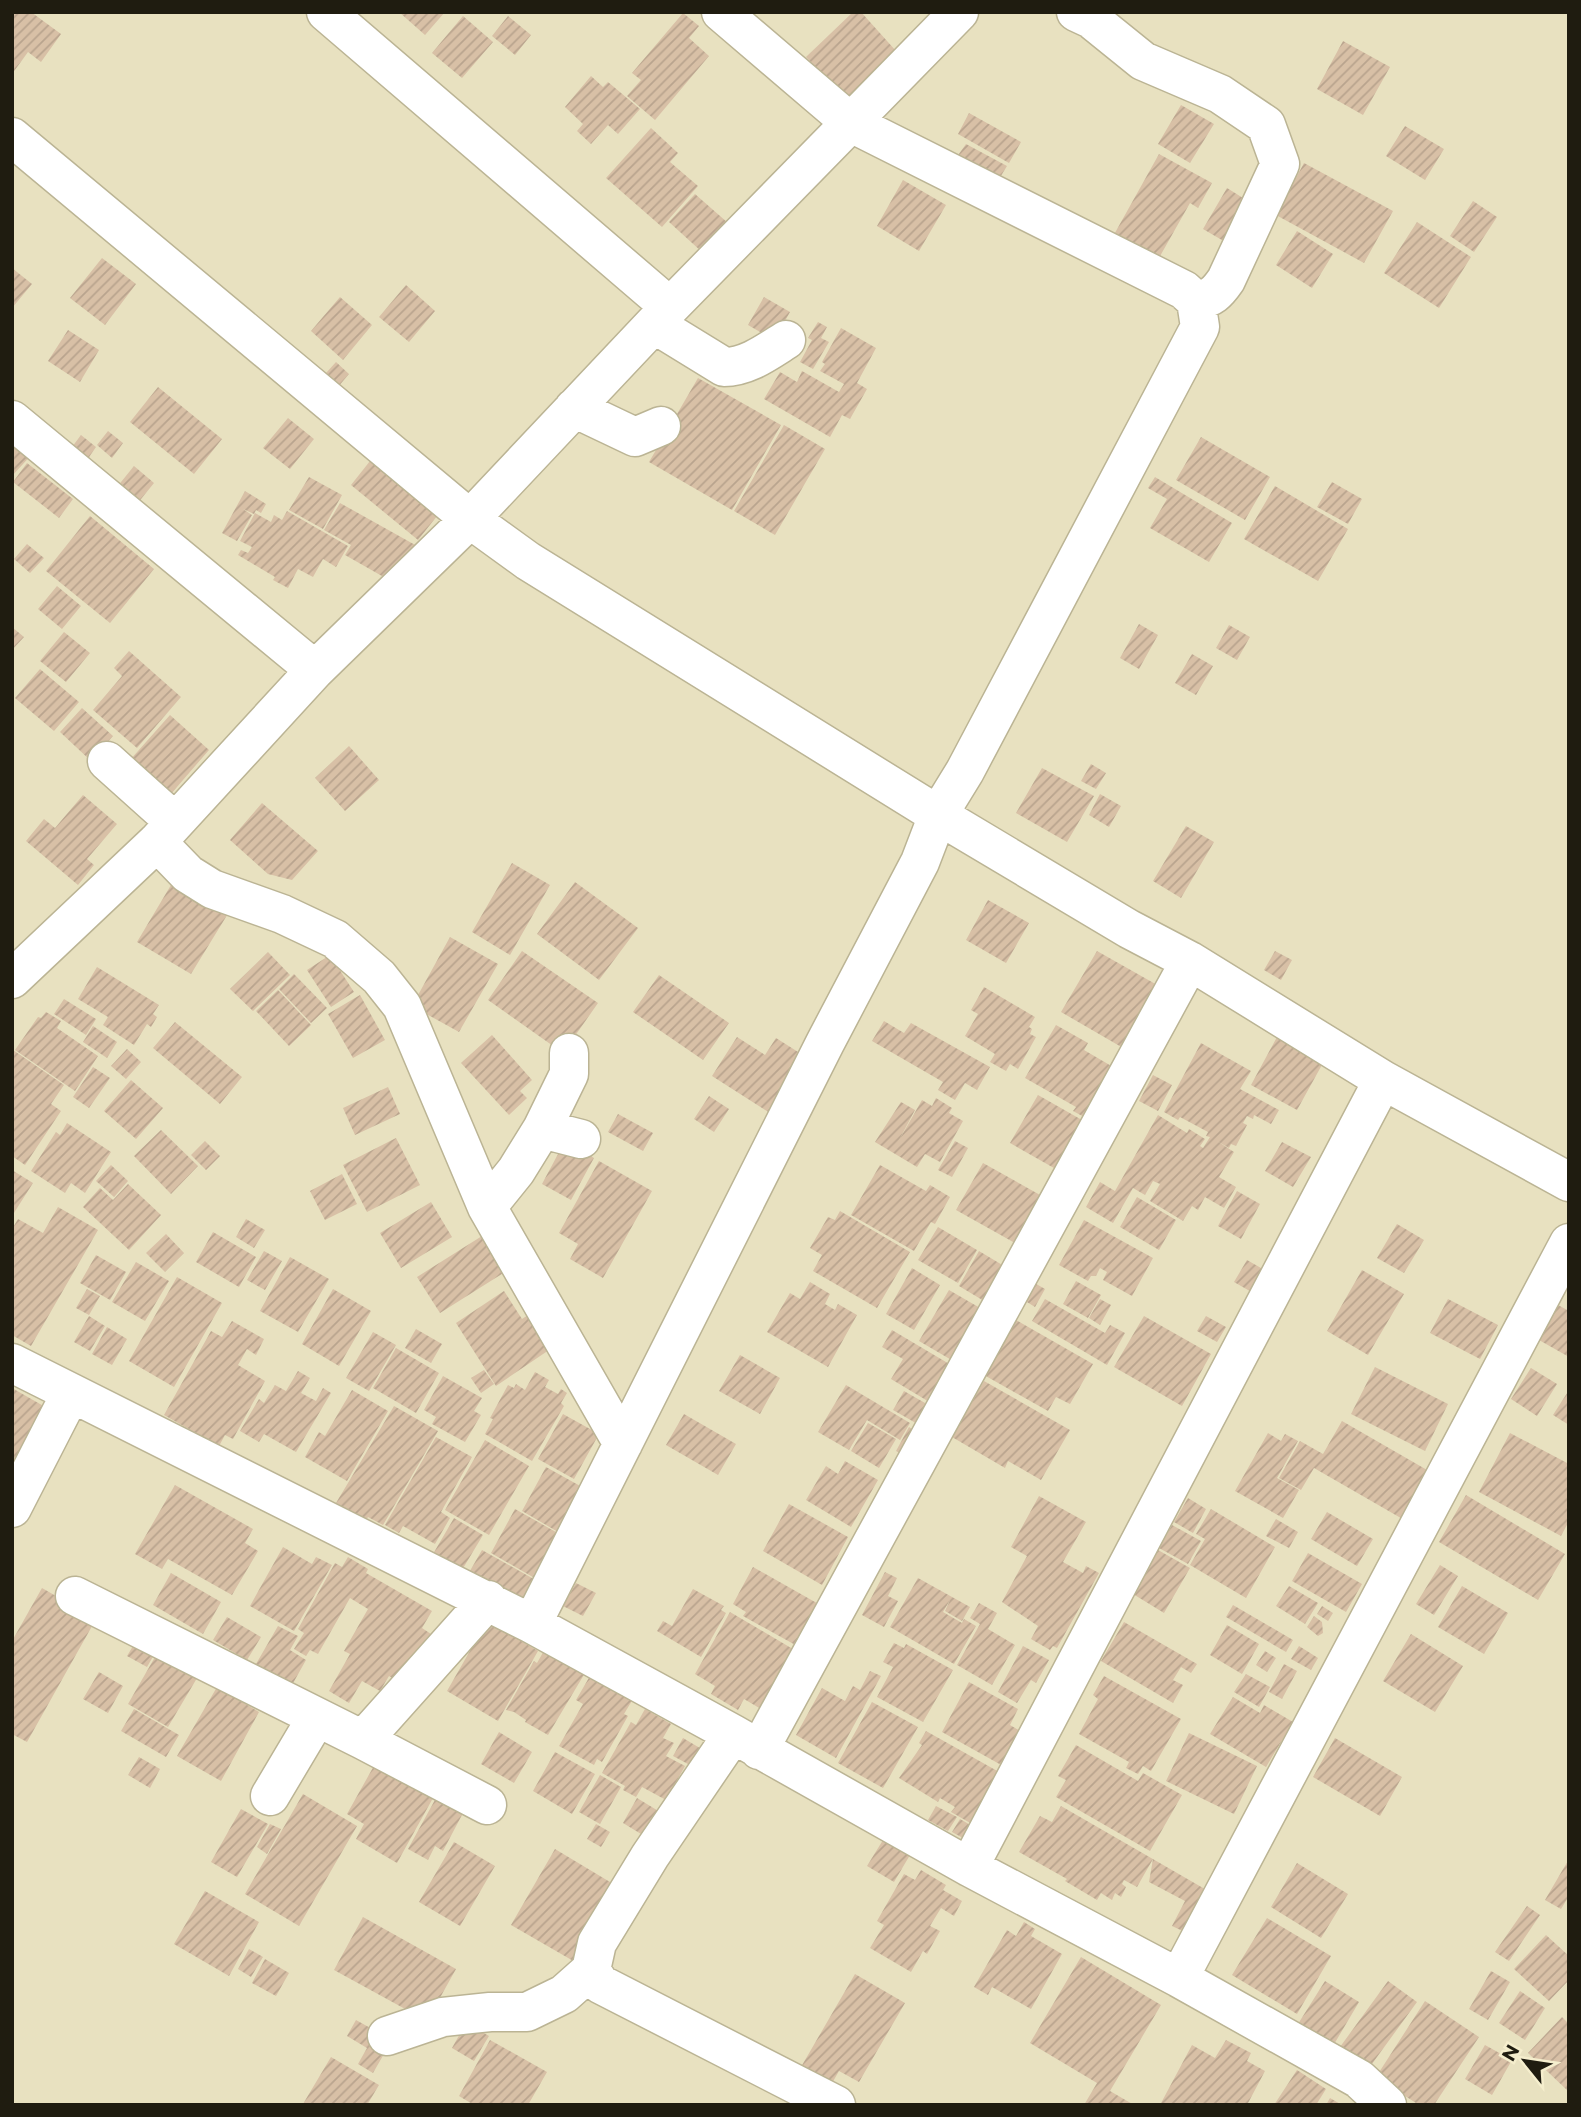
<svg xmlns="http://www.w3.org/2000/svg" width="1581" height="2117" viewBox="0 0 1581 2117" font-family="Montserrat,sans-serif">
<style>
.building{fill:url(#building-hatch)}
.lines{fill:none;stroke-linecap:round;stroke-linejoin:round}
.minor-casing{stroke:#bbb494;stroke-width:41}
.minor{stroke:#fff;stroke-width:38}
</style>
<defs>
<pattern id="building-hatch" width="6" height="6" patternUnits="userSpaceOnUse" patternTransform="scale(1.75)"><rect width="6" height="6" fill="#d8c0a6"/><path d="M-1 1l2-2M0 6l6-6M5 7l2-2" fill="none" stroke="#b9a48e"/></pattern>
</defs>
<rect width="100%" height="100%" fill="#e8e1c0"/>
<path class="building" d="M12 12H31L61 34 41 62 28 52 12 74Z
M399 12H445L425 35Z
M853 12H861L896 51 845 99 806 57Z
M683 13 699 26 689 38 709 56 655 120 627 96 641 80 632 73Z
M463 16 493 42 462 78 432 53Z
M508 16 531 35 515 55 492 36Z
M1343 41 1390 67 1363 115 1317 89Z
M591 76 603 87 608 82 640 109 618 134 608 125 591 144 577 131 583 124 565 107Z
M1181 105 1214 124 1190 163 1158 144Z
M969 113 1021 142 1009 163 958 134Z
M1405 126 1444 149 1425 180 1386 156Z
M651 128 678 153 670 162 698 186 662 227 606 178Z
M966 144 1007 166 999 179 956 158Z
M1159 154 1212 183 1198 208 1190 203 1155 265 1111 240Z
M1304 163 1393 211 1364 263 1276 215Z
M903 180 946 205 919 251 877 226Z
M1227 188 1251 203 1227 243 1203 229Z
M695 194 728 223 702 252 669 222Z
M1473 201 1497 217 1474 252 1450 236Z
M1417 222 1471 257 1439 308 1384 273Z
M1297 231 1333 254 1312 288 1276 265Z
M102 258 136 284 105 325 70 298Z
M12 268 32 284 12 308Z
M406 285 435 311 409 342 379 317Z
M340 297 372 325 343 360 311 331Z
M764 297 790 312 774 340 748 325Z
M818 322 827 327 821 338 829 342 813 369 800 362 812 340 808 338Z
M841 328 876 348 857 383 867 389 850 419 842 415 830 437 764 399 780 372 797 382 802 371 839 392 844 384 820 371 825 364 822 362Z
M68 330 99 350 80 382 48 361Z
M336 362 349 374 331 395 317 383Z
M698 378 781 425 732 510 649 462Z
M158 387 222 439 194 474 130 422Z
M288 418 314 439 290 469 263 448Z
M784 425 825 449 775 535 734 511Z
M108 431 123 443 112 458 97 445Z
M12 433 34 452 12 476Z
M81 435 96 447 87 460 72 447Z
M1201 437 1270 477 1245 520 1176 480Z
M374 456 441 511 418 540 351 485Z
M27 463 73 499 59 518 13 482Z
M134 466 154 483 137 504 117 487Z
M309 477 342 495 323 529 289 510Z
M1155 477 1232 523 1209 562 1150 528 1167 499 1148 488Z
M1332 482 1362 499 1348 524 1317 507Z
M1275 486 1348 529 1318 581 1244 539Z
M245 491 266 504 261 513 256 510 254 514 243 509 252 515 237 541 222 533Z
M340 503 417 546 396 584 345 555 351 545 324 530Z
M287 511 348 546 336 567 323 559 313 577 298 569 288 588 273 580 275 577 238 555 241 550 248 553 252 547 240 541 255 513 271 522 274 515 282 520Z
M90 516 154 569 110 623 46 571Z
M27 544 44 558 30 573 14 559Z
M57 586 81 606 62 629 38 609Z
M1139 624 1158 635 1139 669 1120 658Z
M1229 625 1250 637 1237 660 1216 648Z
M12 627 24 637 12 650Z
M64 632 90 653 66 682 40 661Z
M129 651 181 697 137 748 93 710 122 676 114 668Z
M1192 654 1213 666 1196 695 1175 683Z
M40 669 79 702 54 731 15 698Z
M82 708 113 736 91 761 60 732Z
M170 715 209 750 170 795 130 760Z
M349 746 379 780 345 811 315 778Z
M1091 764 1106 773 1096 789 1081 781Z
M1042 768 1094 796 1067 842 1016 813Z
M1100 794 1121 806 1109 827 1089 815Z
M83 795 117 824 87 859 94 865 78 885 26 841 44 819 55 828Z
M262 803 318 851 292 880 268 874 230 840Z
M1186 826 1214 842 1181 898 1153 881Z
M512 863 550 885 510 955 472 932Z
M174 880 229 912 191 974 137 942Z
M575 882 638 928 599 980 537 934Z
M988 900 1029 923 1006 963 966 940Z
M450 937 498 964 459 1032 412 1006Z
M522 951 598 1003 563 1053 488 1000Z
M1097 951 1166 990 1130 1052 1061 1012Z
M1275 951 1292 960 1281 980 1264 970Z
M268 952 290 975 253 1011 230 989Z
M330 955 354 992 331 1007 307 970Z
M97 967 159 1005 153 1014 157 1017 151 1027 147 1024 134 1045 103 1025 108 1017 78 999Z
M294 974 327 1008 311 1023 279 989Z
M659 975 729 1023 703 1060 633 1012Z
M984 987 1035 1017 1029 1027 1032 1029 1030 1034 1036 1037 1018 1069 1010 1064 1006 1071 990 1062 995 1054 965 1036 978 1014 971 1010Z
M278 990 311 1025 289 1046 256 1011Z
M360 995 385 1040 353 1058 328 1014Z
M64 999 96 1019 86 1035 54 1014Z
M46 1012 61 1021 57 1028 98 1056 75 1091 15 1050 38 1017 41 1018Z
M884 1021 904 1033 911 1023 990 1067 977 1090 965 1083 955 1100 938 1090 943 1082 872 1041Z
M175 1022 242 1077 220 1104 153 1048Z
M1056 1025 1088 1043 1084 1050 1125 1074 1086 1118 1073 1111 1076 1107 1025 1078Z
M93 1026 117 1042 107 1058 83 1042Z
M492 1035 532 1080 520 1091 527 1098 509 1115 461 1063Z
M737 1037 765 1055 776 1038 806 1057 770 1113 712 1076Z
M1277 1037 1323 1063 1297 1110 1251 1085Z
M1201 1043 1251 1071 1240 1089 1279 1110 1271 1124 1254 1115 1253 1119 1247 1116 1243 1123 1247 1125 1236 1146 1231 1144 1229 1148 1217 1141 1234 1152 1219 1177 1236 1187 1224 1208 1205 1197 1198 1210 1192 1206 1183 1221 1150 1201 1160 1184 1153 1181 1145 1195 1133 1188 1113 1223 1086 1207 1100 1182 1115 1191 1158 1115 1187 1133 1189 1129 1205 1139 1200 1146 1203 1148 1210 1137 1206 1136 1208 1132 1180 1117 1178 1120 1164 1112Z
M127 1049 141 1062 126 1079 111 1066Z
M13 1050 64 1085 51 1104 61 1111 25 1165 12 1156Z
M93 1067 110 1078 89 1108 73 1097Z
M1153 1075 1172 1085 1158 1111 1139 1101Z
M131 1080 163 1108 136 1139 104 1111Z
M388 1087 400 1114 355 1135 343 1108Z
M1038 1095 1089 1124 1061 1172 1010 1143Z
M709 1096 729 1109 714 1132 694 1119Z
M936 1098 952 1108 949 1113 963 1121 940 1162 925 1154 917 1167 875 1142 901 1102 915 1110 898 1142 922 1100 932 1106Z
M618 1114 653 1133 643 1151 608 1132Z
M67 1123 111 1152 85 1193 71 1183 65 1193 31 1171 56 1132 60 1135Z
M161 1130 198 1166 171 1194 134 1156Z
M396 1138 420 1185 367 1212 343 1165Z
M205 1141 220 1156 206 1170 191 1155Z
M565 1141 594 1158 571 1200 542 1184Z
M955 1141 968 1148 952 1177 938 1170Z
M1282 1142 1311 1157 1293 1187 1265 1171Z
M599 1161 652 1191 603 1278 570 1259 578 1244 559 1233Z
M983 1163 1049 1200 1022 1247 956 1210Z
M111 1165 128 1181 114 1197 96 1181Z
M880 1165 926 1191 930 1185 950 1197 935 1224 931 1222 914 1251 851 1215Z
M12 1170 33 1183 12 1216Z
M342 1174 357 1204 325 1220 310 1191Z
M128 1184 161 1215 129 1250 83 1207 100 1188 113 1200Z
M1237 1191 1260 1204 1241 1239 1218 1226Z
M1137 1197 1176 1220 1159 1250 1120 1227Z
M431 1202 452 1237 401 1268 380 1233Z
M58 1207 98 1230 31 1346 12 1335V1229L18 1219 43 1233Z
M840 1211 910 1252 877 1308 813 1271 822 1255 810 1248 828 1217 835 1220Z
M246 1219 265 1230 254 1248 236 1237Z
M1084 1220 1153 1258 1132 1296 1103 1280 1107 1272 1100 1268 1096 1276H1091L1088 1281 1059 1265Z
M1397 1224 1424 1240 1404 1273 1377 1258Z
M938 1227 977 1250 958 1283 918 1260Z
M213 1232 256 1257 239 1287 196 1262Z
M166 1234 184 1253 165 1272 146 1253Z
M482 1236 505 1272 440 1313 417 1277Z
M264 1251 282 1261 265 1290 247 1280Z
M979 1251 1004 1266 984 1301 959 1286Z
M96 1255 126 1272 110 1300 80 1283Z
M290 1257 329 1279 298 1332 260 1311Z
M1247 1260 1268 1272 1255 1294 1234 1282Z
M136 1262 169 1281 145 1321 112 1302Z
M912 1268 940 1285 914 1330 886 1314Z
M1362 1270 1404 1294 1368 1355 1327 1331Z
M177 1277 222 1303 174 1387 129 1361Z
M1024 1277 1045 1289 1035 1307 1014 1294Z
M1076 1281 1101 1295 1088 1318 1063 1304Z
M810 1282 830 1294 825 1304 835 1310 838 1304 857 1315 828 1367 767 1332 790 1293 800 1299Z
M87 1289 100 1296 89 1315 76 1308Z
M333 1289 371 1311 339 1366 302 1344Z
M949 1290 987 1312 960 1365 919 1341Z
M504 1291 522 1319 537 1309 549 1350 496 1386 456 1323Z
M1045 1299 1105 1333 1110 1325 1125 1333 1107 1365 1032 1321Z
M1100 1299 1111 1305 1100 1325 1089 1318Z
M1448 1299 1498 1325 1480 1359 1430 1333Z
M1558 1305 1569 1311V1357L1539 1340Z
M89 1316 105 1326 90 1351 74 1342Z
M1144 1316 1211 1354 1182 1406 1114 1367Z
M1206 1316 1226 1327 1217 1342 1197 1331Z
M1016 1320 1093 1364 1070 1404 1056 1397 1048 1411 984 1375Z
M232 1321 264 1339 256 1355 247 1349 238 1365 265 1381 233 1439 225 1435 219 1446 164 1415 211 1331 222 1337Z
M107 1327 127 1339 112 1365 92 1354Z
M416 1329 442 1344 431 1363 405 1348Z
M892 1330 951 1365 936 1406 891 1379 903 1359 882 1347Z
M373 1332 396 1345 369 1391 346 1378Z
M396 1348 439 1373 416 1413 373 1388Z
M740 1355 780 1378 760 1414 719 1391Z
M1375 1367 1448 1404 1425 1451 1351 1414Z
M1531 1368 1557 1384 1537 1416 1511 1399Z
M484 1370 494 1384 481 1393 471 1378Z
M298 1371 310 1378 301 1393 316 1401 323 1388 331 1393 296 1452 264 1434 259 1442 240 1431 259 1399 264 1403 275 1385 286 1391Z
M535 1372 549 1380 545 1387 558 1394 561 1389 567 1393 561 1403 564 1406 532 1461 485 1434 493 1419 490 1418 508 1385 514 1388 516 1384 525 1390Z
M443 1376 482 1398 474 1411 481 1415 465 1442 432 1424 436 1417 424 1410Z
M984 1381 1070 1430 1041 1480 1008 1461 1005 1468 952 1437Z
M846 1385 910 1423 900 1440 867 1420 849 1450 818 1432Z
M12 1388 54 1412 12 1484Z
M352 1390 388 1411 347 1481 305 1457 319 1432 325 1436Z
M1569 1390V1425L1553 1415Z
M904 1391 932 1407 921 1426 893 1410Z
M394 1406 438 1431 383 1525 368 1517 364 1524 339 1509 341 1506 336 1503Z
M563 1414 599 1434 574 1479 538 1459Z
M684 1414 736 1444 718 1475 666 1445Z
M1342 1421 1434 1474 1406 1521 1314 1468 1301 1490 1279 1478 1300 1441 1323 1454Z
M868 1423 896 1439 879 1468 851 1451Z
M909 1427 923 1436 910 1459 896 1451Z
M1268 1433 1281 1441 1285 1434 1298 1441 1277 1478 1299 1490 1283 1518 1235 1491Z
M1510 1433 1569 1464V1521L1561 1536 1479 1492Z
M436 1437 472 1457 441 1512 450 1518 435 1544 403 1526 399 1533 385 1525Z
M485 1440 529 1466 489 1535 445 1510Z
M845 1461 878 1480 851 1527 806 1500 826 1466 838 1474Z
M546 1467 582 1487 565 1536 522 1511Z
M175 1485 253 1529 245 1543 258 1551 232 1595 168 1559 162 1569 135 1554Z
M1466 1495 1565 1554 1538 1600 1439 1542Z
M1039 1496 1086 1522 1063 1562 1083 1573 1086 1566 1099 1573 1057 1648 1053 1646 1050 1650 1031 1639 1038 1626 1002 1602 1027 1556 1011 1547Z
M1188 1498 1206 1509 1193 1533 1174 1522Z
M789 1504 848 1537 822 1585 763 1551Z
M515 1509 563 1536 538 1580 491 1553Z
M1211 1509 1275 1547 1246 1598 1190 1565 1205 1539 1196 1534Z
M1327 1512 1373 1539 1357 1566 1311 1539Z
M454 1518 483 1535 462 1570 433 1554Z
M1276 1519 1298 1532 1289 1548 1266 1536Z
M1172 1525 1201 1541 1188 1564 1159 1548Z
M283 1547 312 1564 316 1557 332 1565 294 1631 250 1606Z
M482 1550 539 1582 524 1608 467 1576Z
M1158 1550 1190 1568 1164 1613 1133 1594Z
M1308 1553 1362 1584 1346 1612 1292 1581Z
M348 1557 368 1569 366 1573 432 1611 422 1628 431 1634 402 1684 389 1676 380 1691 362 1681 349 1703 329 1691 350 1654 344 1651 368 1609 350 1598 318 1654 310 1650 306 1656 294 1649 304 1633 298 1629 335 1563 342 1567Z
M1440 1565 1458 1576 1434 1615 1416 1604Z
M753 1567 822 1606 799 1647 743 1616 746 1612 733 1604Z
M885 1572 897 1578 888 1596 898 1601 884 1627 862 1615Z
M171 1573 221 1602 203 1634 153 1605Z
M918 1578 970 1607 962 1621 945 1611 950 1600 943 1612 962 1623 964 1619 976 1626 954 1664 890 1627Z
M576 1583 596 1593 583 1616 563 1606Z
M1289 1586 1318 1603 1305 1624 1276 1606Z
M1462 1586 1508 1613 1484 1654 1438 1627Z
M42 1588 96 1619 27 1742 12 1734V1641Z
M693 1589 724 1606 721 1610 726 1613 701 1657 657 1631 663 1621 672 1626Z
M979 1603 997 1613 988 1629 1015 1645 992 1685 957 1665 980 1624 970 1618Z
M1233 1605 1293 1640 1286 1652 1226 1617Z
M1322 1606 1333 1613 1328 1621 1317 1614Z
M730 1612 808 1658 761 1709 744 1699 738 1710 711 1694 715 1686 695 1674Z
M1314 1616 1322 1622 1323 1633 1318 1636 1307 1627Z
M227 1617 261 1637 247 1660 213 1640Z
M487 1621 538 1651 498 1721 447 1691Z
M1124 1622 1197 1664 1191 1673 1181 1667 1173 1680 1183 1685 1173 1703 1101 1661Z
M1227 1625 1259 1644 1242 1674 1210 1655Z
M278 1626 298 1636 290 1650 306 1660 292 1685 256 1664Z
M1411 1634 1463 1666 1435 1712 1383 1681Z
M139 1636 158 1648 147 1667 127 1656Z
M894 1643 904 1648 906 1644 953 1670 923 1722 877 1697 893 1667 883 1662Z
M1023 1646 1049 1660 1036 1683 1031 1680 1017 1703 998 1692Z
M1299 1646 1318 1658 1311 1670 1291 1659Z
M545 1649 585 1673 548 1735 525 1722 526 1720 514 1712 506 1710 534 1661 537 1663Z
M159 1650 200 1673 168 1727 128 1704Z
M1265 1651 1276 1658 1267 1672 1256 1665Z
M1284 1664 1297 1671 1282 1699 1269 1692Z
M870 1671 881 1676 836 1758 796 1735 822 1688 845 1701 853 1686 860 1690Z
M99 1672 123 1686 108 1713 83 1699Z
M1246 1674 1270 1687 1259 1707 1234 1692Z
M590 1676 633 1699 624 1714 628 1716 602 1762 597 1759 594 1765 559 1746 583 1704 576 1700Z
M1104 1676 1181 1719 1151 1771 1143 1766 1138 1774 1126 1768 1129 1762 1079 1734 1098 1699 1093 1695Z
M969 1682 1018 1709 1010 1725 1022 1732 1003 1766 942 1732Z
M217 1687 259 1712 221 1781 177 1756Z
M1233 1697 1260 1713 1264 1705 1293 1722 1266 1767 1210 1734Z
M872 1702 918 1727 883 1788 838 1763Z
M134 1709 179 1735 166 1757 121 1731Z
M645 1709 671 1724 663 1738 674 1743 666 1756 685 1766 666 1800 642 1787 636 1797 623 1790 625 1786 602 1773 631 1722 636 1725Z
M926 1731 1008 1777 979 1828 951 1812 955 1807 940 1798 938 1802 899 1778 922 1745 919 1743Z
M499 1732 532 1752 514 1783 481 1764Z
M1189 1733 1257 1766 1234 1814 1166 1781Z
M683 1738 710 1754 701 1771 673 1756Z
M1335 1738 1402 1777 1380 1816 1313 1777Z
M1076 1745 1138 1781 1143 1773 1182 1795 1150 1851 1056 1797 1066 1780 1058 1776Z
M555 1752 595 1774 572 1814 533 1791Z
M139 1757 160 1769 150 1788 128 1775Z
M375 1764 433 1798 397 1863 356 1839 364 1824 347 1814Z
M600 1775 621 1787 600 1824 579 1812Z
M303 1794 357 1826 299 1926 245 1894Z
M436 1798 463 1813 443 1851 435 1846 428 1860 408 1849Z
M637 1798 660 1812 646 1837 623 1823Z
M936 1806 957 1817 948 1831 928 1820Z
M1061 1806 1210 1892 1189 1934 1172 1926 1185 1901 1149 1882 1153 1859 1137 1887 1124 1880 1122 1884 1126 1887 1121 1897 1115 1893 1112 1900 1101 1893 1097 1900 1065 1881 1067 1879 1019 1852 1040 1816 1052 1822Z
M241 1809 268 1824 237 1877 211 1862Z
M960 1819 979 1830 972 1843 952 1832Z
M270 1824 281 1829 267 1854 257 1847Z
M596 1824 610 1832 601 1847 587 1839Z
M883 1840 910 1855 894 1882 867 1866Z
M454 1842 495 1866 460 1926 419 1902Z
M555 1849 625 1891 582 1966 511 1925Z
M1569 1859V1896L1561 1909 1545 1900Z
M1297 1863 1348 1894 1321 1938 1271 1907Z
M921 1870 946 1885 943 1890 962 1901 954 1916 941 1908 930 1926 940 1931 927 1954 923 1951 911 1972 870 1948 884 1925 877 1921 904 1874 915 1880Z
M205 1891 259 1922 229 1976 174 1944Z
M1527 1906 1540 1915 1509 1961 1495 1952Z
M363 1917 456 1969 427 2021 334 1970Z
M1267 1918 1331 1956 1297 2014 1232 1975Z
M1024 1922 1035 1929 1031 1936 1062 1954 1031 2009 992 1987 988 1995 974 1987 1007 1930 1016 1936Z
M1546 1935 1569 1956V1980L1549 2001 1514 1969Z
M249 1949 263 1957 251 1977 238 1969Z
M1081 1957 1161 2005 1110 2091 1134 2105H1084L1097 2083 1030 2043Z
M265 1959 289 1973 276 1996 252 1983Z
M1491 1971 1510 1982 1488 2020 1469 2009Z
M855 1974 905 2003 859 2082 839 2071 831 2085 801 2067Z
M1325 1981 1359 2002 1333 2046 1298 2024Z
M1388 1981 1417 2002 1369 2068 1340 2047Z
M1520 1991 1545 2008 1525 2040 1499 2023Z
M1425 2001 1479 2037 1434 2105H1419L1376 2077Z
M1562 2017 1569 2024V2092L1528 2053Z
M356 2020 392 2040 373 2073 358 2064 367 2048 347 2036Z
M466 2023 489 2036 474 2061 452 2048Z
M490 2040 547 2072 528 2105H474L459 2096Z
M1226 2040 1251 2053 1247 2061 1265 2071 1247 2105H1160L1192 2045 1215 2058Z
M1485 2045 1512 2060 1492 2095 1465 2079Z
M331 2057 379 2085 367 2105 303 2104Z
M1297 2070 1326 2089 1316 2105H1274Z
M1330 2098 1342 2105H1326Z"/>
<g class="lines">
<defs>
<path id="minor" d="M326 12 670 307
M1076 12 1091 19 1143 61 1220 94 1266 125 1280 164 1226 280C1217 293 1212 298 1196 301
M12 137 470 519 528 561 938 815 1129 929 1190 961 1383 1080 1569 1182
M654 324 724 367C747 367 767 352 786 340
M574 408 635 437 661 426
M12 420 315 670
M107 761 175 822
M157 842 188 874 212 889 282 914 335 939 379 977 402 1006 487 1207 623 1444
M12 979 157 842 315 670 470 519 670 307 959 12
M542 1129 581 1139
M487 1207 516 1171 542 1129 569 1074V1053
M12 1363 532 1624 733 1734 969 1867 1179 1978 1359 2079 1387 2105
M12 1508 71 1393
M75 1596 363 1740 487 1805
M532 1624 825 1043 920 862 938 815 965 771 1200 327 1196 301 1184 290 851 123 721 12
M733 1734 650 1856 597 1943 591 1970 600 1984 836 2105
M363 1740 488 1600
M759 1750 1190 961
M270 1796 317 1717
M969 1867 1383 1080
M1179 1978 1569 1243
M387 2036 443 2017 490 2012H527L564 1994 591 1970"/>
</defs>
<use href="#minor" class="minor-casing"/>
<use href="#minor" class="minor"/>
</g>
<rect width="1581" height="2117" fill="none" stroke="#1f1c10" stroke-width="28"/>
<g transform="translate(1525 2061) rotate(300)" stroke="#f5eecd" stroke-width="5" paint-order="stroke">
<path d="M0-5L12 26L0 18L-12 26Z" fill="#1f1c10"/>
<text y="-10" font-size="19" font-weight="bold" text-anchor="middle" fill="#1f1c10">N</text>
</g>
</svg>
